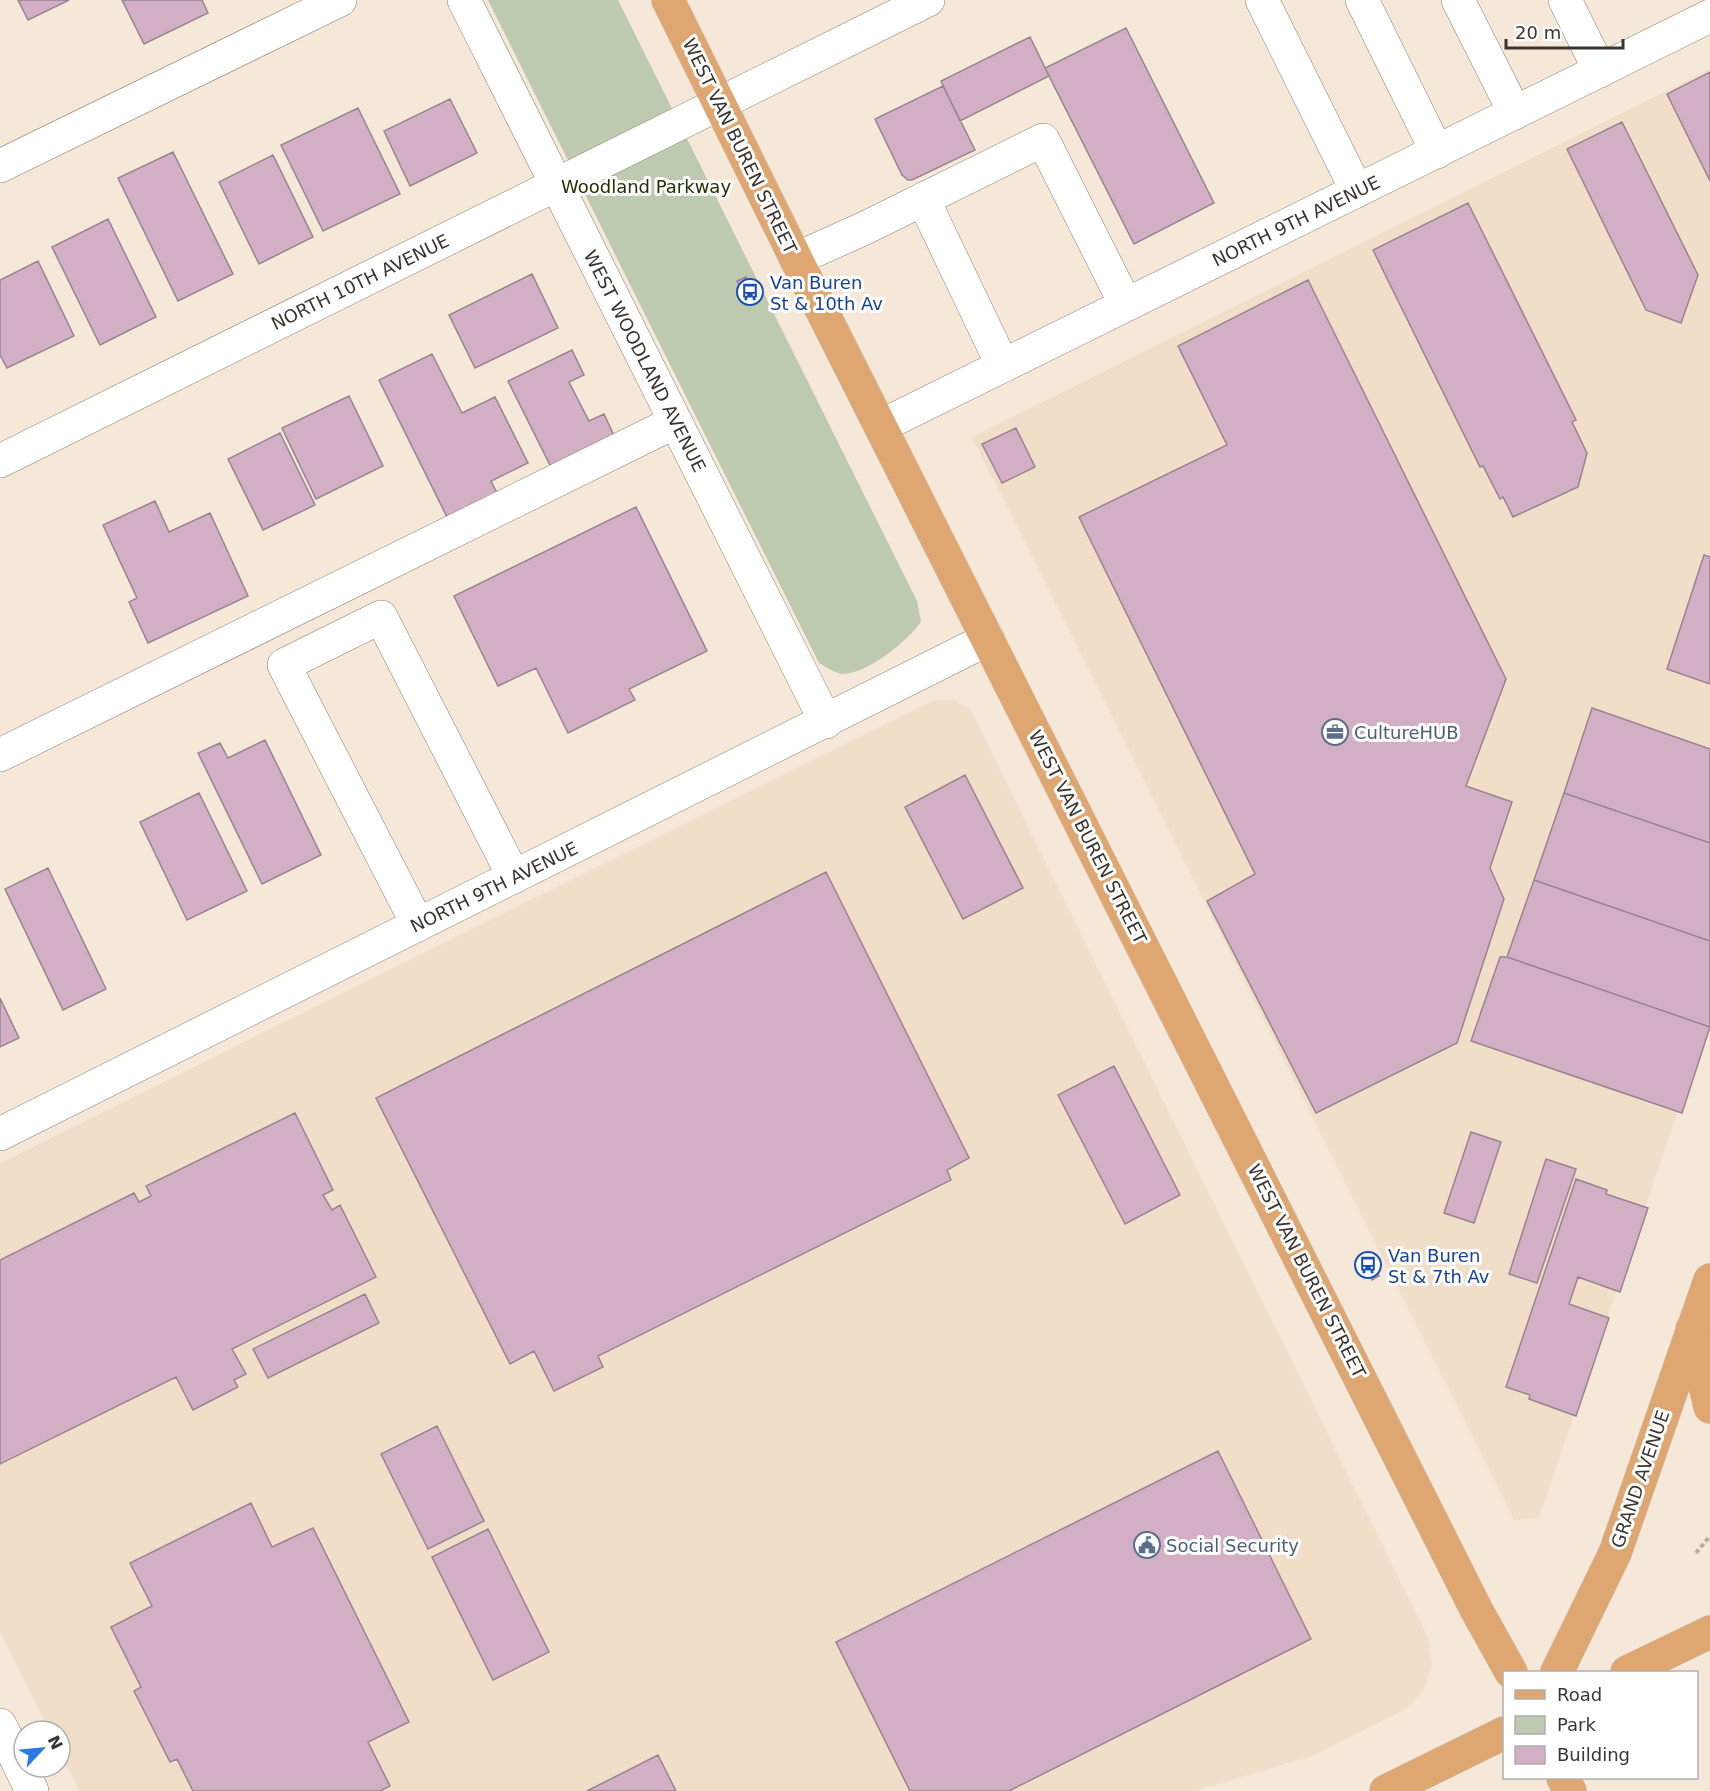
<svg xmlns="http://www.w3.org/2000/svg" width="1710" height="1791" viewBox="0 0 1710 1791" font-family="'DejaVu Sans',sans-serif">
<style>
.built{fill:#f0dec8}
.green{fill:#bdcab0}
.building{fill:#d2afc5;stroke:#968590;stroke-width:1.5}
.lines{fill:none;stroke-linecap:round;stroke-linejoin:round}
.minor-casing{stroke:#8b7f71;stroke-width:34}
.major-casing{stroke:#d0cfcd;stroke-width:34}
.path{stroke:#b9aea2;stroke-width:4;stroke-dasharray:4.5 3;stroke-linecap:butt}
.minor{stroke:#fff;stroke-width:33}
.major{stroke:#dea772;stroke-width:33}
.labels{text-anchor:middle;dominant-baseline:central;stroke-width:6;stroke-linejoin:round;paint-order:stroke}
.street-label{font-size:18px;fill:#3b352f;stroke:#fff}
.park-label{font-size:18px;fill:#203300;stroke:#fff}
.transit-label{font-size:18px;fill:#164399;stroke:#fff;text-anchor:start}
.service-label{font-size:18px;fill:#4e5e75;stroke:#fff;text-anchor:start}
</style>
<rect width="100%" height="100%" fill="#f6e8d9"/>
<path class="built" d="M1710 69V1017L1539 1518 1514 1520 972 437Z
M934 700H955L970 709 1428 1637 1432 1666 1423 1692 1404 1710 1315 1755 1195 1791H79L60 1752V1731H50L0 1631V1163Z"/>
<path class="green" d="M488 0H618L917 601 921 622C906 642 870 672 844 674 836 674 826 667 819 663Z"/>
<path class="building" d="M18 0H69L28 20Z
M122 0H202L208 13 144 44Z
M1126 28 1214 203 1134 244 1045 68Z
M1030 37 1049 76 960 121 941 81Z
M1710 72V181L1667 94Z
M943 86 975 150 912 180H908L902 175 875 119Z
M450 99 477 153 410 186 384 131Z
M358 108 400 194 323 231 281 145Z
M1622 122 1698 275 1681 323 1646 310 1567 149Z
M173 152 233 274 178 301 118 178Z
M273 155 313 237 259 264 219 182Z
M1468 203 1576 420 1572 422 1587 453 1578 487 1513 517 1503 497 1500 499 1483 466 1480 467 1373 250Z
M108 219 156 317 100 345 52 247Z
M38 261 74 336 7 368 0 355V280Z
M532 274 558 328 475 368 449 315Z
M746 277 754 295 747 299 737 281Z
M1308 280 1506 679 1466 786 1512 802 1490 868 1504 899 1457 1043 1316 1113 1207 901 1255 874 1079 517 1227 445 1178 346Z
M572 350 584 375 569 382 589 421 604 414 616 440 553 471 508 381Z
M432 354 462 413 495 397 528 463 491 481 497 493 448 519 379 380Z
M349 396 383 466 316 499 282 428Z
M1016 428 1035 467 1002 483 982 444Z
M280 433 315 505 263 530 228 459Z
M155 501 169 532 210 513 248 596 148 643 129 602 137 598 103 525Z
M636 507 707 651 629 689 635 700 568 733 536 668 498 686 454 596Z
M1704 555 1710 557V684L1667 669Z
M1592 708 1710 749V843L1564 793Z
M265 740 321 855 262 884 198 753 220 743 228 758Z
M965 775 1023 888 963 919 905 807Z
M199 793 247 891 187 920 140 822Z
M1564 793 1710 843V941L1534 880Z
M48 868 106 989 63 1010 5 889Z
M826 872 969 1158 947 1170 951 1180 598 1356 603 1367 554 1391 534 1351 510 1364 376 1098Z
M1534 880 1710 941V1027L1507 957Z
M1500 957H1507L1710 1027 1682 1113 1471 1041Z
M0 998 19 1038 0 1047Z
M1114 1066 1180 1195 1125 1224 1058 1095Z
M295 1113 333 1190 323 1195 332 1210 340 1205 376 1277 232 1349 246 1374 234 1380 238 1387 193 1410 176 1377 0 1464V1260L134 1193 139 1202 151 1196 146 1186Z
M1471 1132 1501 1142 1474 1223 1444 1213Z
M1546 1159 1576 1169 1537 1283 1509 1274Z
M1576 1179 1607 1190 1606 1194 1648 1208 1620 1292 1578 1277 1569 1304 1609 1318 1576 1416 1529 1399 1530 1395 1506 1387Z
M1369 1256 1379 1276 1372 1280 1362 1259Z
M365 1294 379 1323 268 1378 253 1349Z
M437 1426 484 1521 428 1549 381 1454Z
M1218 1451 1311 1639 1009 1791H910L836 1642Z
M251 1503 272 1547 313 1528 409 1722 368 1742 390 1786 380 1791H193L177 1759 170 1762 134 1691 141 1687 111 1627 152 1606 130 1563Z
M488 1529 549 1652 493 1680 432 1557Z
M658 1755 676 1791H587Z"/>
<g class="lines">
<defs>
<path id="minor" d="M464 0 826 722
M1262 0 1357 191
M1362 0 1437 152
M1458 0 1515 113
M1565 0 1600 71
M0 166 340 0
M923 199 1003 366
M796 259 865 228 1043 140 1126 305
M881 426 1710 16
M0 461 928 0
M0 755 675 422
M418 925 284 665 381 617 514 877
M0 1134 988 639
M0 1725 32 1791"/>
<path id="major" d="M668 0 801 269 1477 1611 1511 1672
M1692 1329 1710 1407
M1557 1672 1615 1553 1710 1280
M1627 1672 1710 1632
M1563 1778 1570 1791
M1386 1791 1504 1733"/>
</defs>
<use href="#minor" class="minor-casing"/>
<use href="#major" class="major-casing"/>
<path class="path" d="M1696 1553 1710 1536"/>
<use href="#minor" class="minor"/>
<use href="#major" class="major"/>
</g>
<defs>
<symbol id="bus-ring" viewBox="-11 -11 22 22"><circle r="9.5" fill="#fff" stroke="#1a4fb4" stroke-width="1.5"/><path d="M-5-6H5V4H4V6H2V4H-2V6H-4V4H-5ZM-3.5-4V0h7V-4ZM-3.5 1.2v1.5H-2V1.2ZM2 1.2v1.5H3.5V1.2Z" fill="#1a4fb4"/></symbol>
<symbol id="office-ring" viewBox="-11 -11 22 22"><circle r="9.5" fill="#fff" stroke="#5c6f8a" stroke-width="1.5"/><path d="M-6-3h4V-5.5h4V-3h4V5H-6ZM-1-4.5V-3h2v-1.5ZM-6 0V1H6V0Z" fill="#5c6f8a"/></symbol>
<symbol id="civic-ring" viewBox="-11 -11 22 22"><circle r="9.5" fill="#fff" stroke="#5c6f8a" stroke-width="1.5"/><path d="M-.6-6.5H3V-4.5H.6V-3L4-1V1h2V6H-6V1h2V-1L-.6-3ZM-1.2 2.5V6h2.4V2.5Z" fill="#5c6f8a"/></symbol>
</defs>
<g fill-rule="evenodd">
<use href="#bus-ring" x="735" y="277" width="30" height="30"/>
<use href="#office-ring" x="1320" y="717" width="30" height="30"/>
<use href="#bus-ring" x="1353" y="1250" width="30" height="30"/>
<use href="#civic-ring" x="1132" y="1530" width="30" height="30"/>
</g>
<g class="labels">
<g class="street-label">
<text transform="translate(740 146) rotate(64)">WEST VAN BUREN STREET</text>
<text transform="translate(1296 221) rotate(-26)">NORTH 9TH AVENUE</text>
<text transform="translate(360 282) rotate(-26)">NORTH 10TH AVENUE</text>
<text transform="translate(645 361) rotate(63)">WEST WOODLAND AVENUE</text>
<text transform="translate(1088 837) rotate(63)">WEST VAN BUREN STREET</text>
<text transform="translate(494 887) rotate(-26)">NORTH 9TH AVENUE</text>
<text transform="translate(1307 1271) rotate(63)">WEST VAN BUREN STREET</text>
<text transform="translate(1640 1479) rotate(-71)">GRAND AVENUE</text>
</g>
<g class="park-label">
<text x="646" y="186">Woodland Parkway</text>
</g>
<g class="transit-label">
<text x="770" y="282">Van Buren<tspan x="770" dy="21">St &amp; 10th Av</tspan></text>
<text x="1388" y="1255">Van Buren<tspan x="1388" dy="21">St &amp; 7th Av</tspan></text>
</g>
<g class="service-label">
<text x="1354" y="732">CultureHUB</text>
<text x="1166" y="1545">Social Security</text>
</g>
</g>
<rect x="1503" y="1671" width="195" height="108" fill="#ffffff" stroke="#b1aeac" stroke-width="1.5"/>
<rect x="1515" y="1690" width="30" height="9" fill="#dea772" stroke="#b1aeac" stroke-width="1.5"/>
<text x="1557" y="1701" font-size="18" fill="#3b352f">Road</text>
<rect x="1515" y="1716" width="30" height="18" fill="#bdcab0" stroke="#b1aeac" stroke-width="1.5"/>
<text x="1557" y="1731" font-size="18" fill="#3b352f">Park</text>
<rect x="1515" y="1746" width="30" height="18" fill="#d2afc5" stroke="#b1aeac" stroke-width="1.5"/>
<text x="1557" y="1761" font-size="18" fill="#3b352f">Building</text>
<g transform="translate(42 1749) rotate(64)"><circle r="28" fill="#ffffff" stroke="#b1aeac" stroke-width="1.5"/>
<path d="M0-4.5L10 22L0 15L-10 22Z" fill="#2c78e4"/>
<text y="-9" font-size="16" font-weight="bold" text-anchor="middle" fill="#3b352f">N</text>
</g>
<path d="M1506 39v9h117v-9" fill="none" stroke="#3b352f" stroke-width="3"/>
<text x="1515" y="39" font-size="18" fill="#3b352f" stroke="#ffffff" stroke-width="4.5" paint-order="stroke">20 m</text>
</svg>
